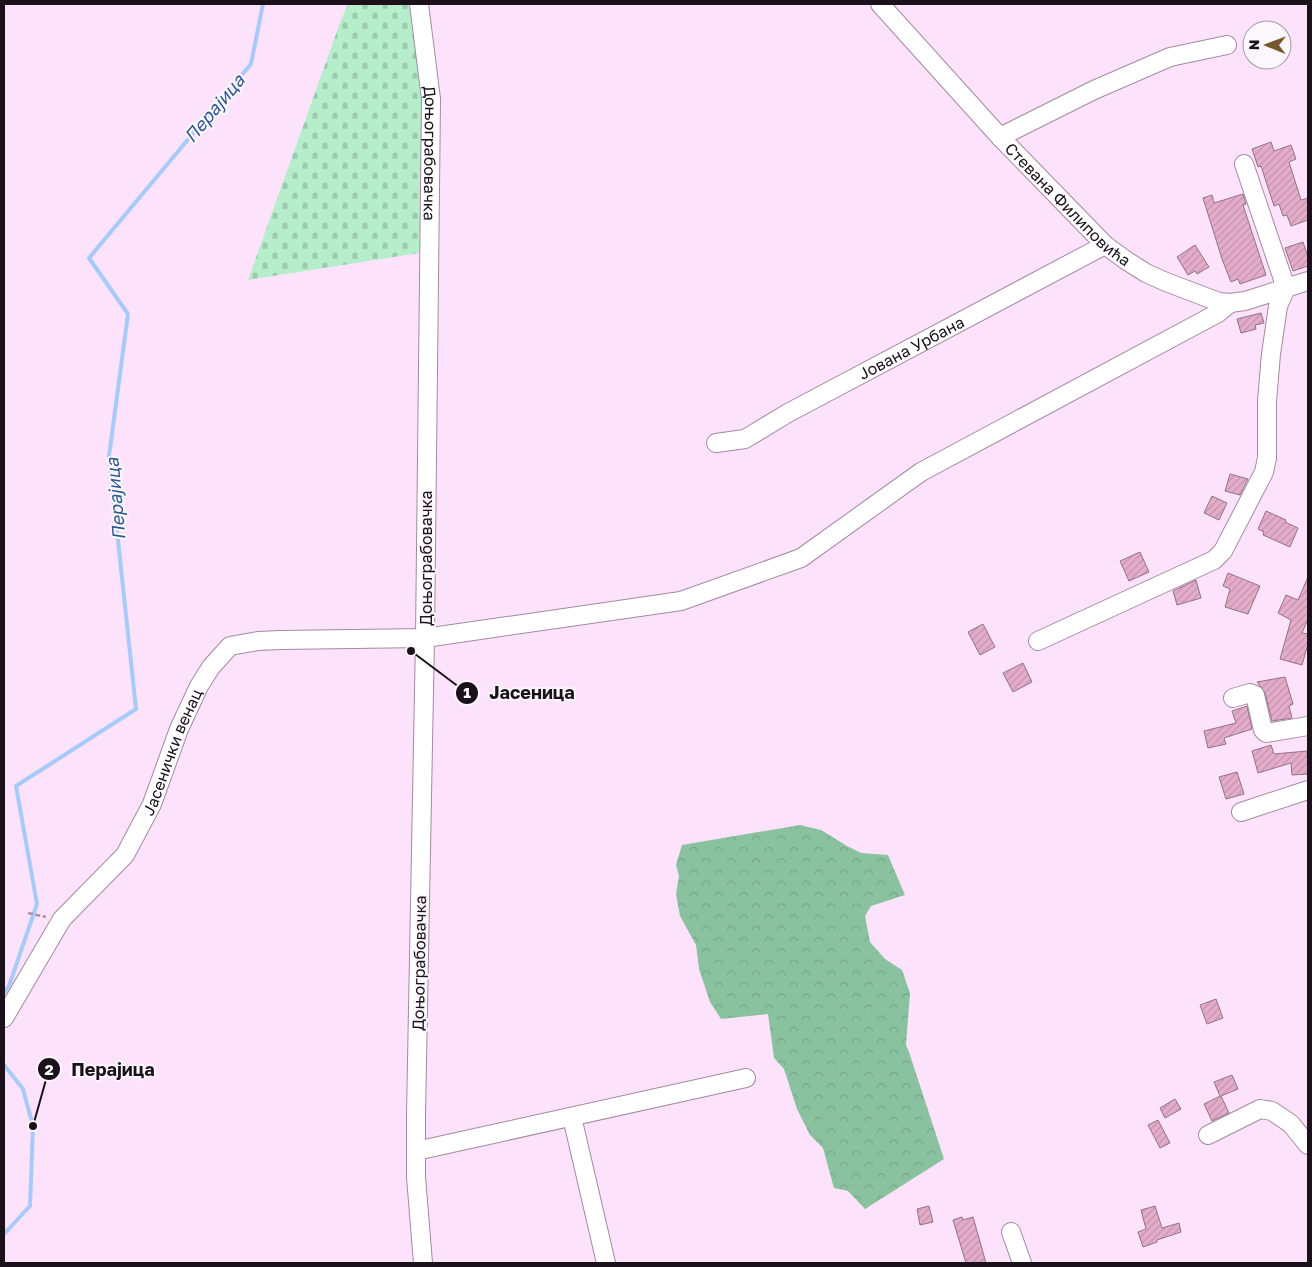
<svg xmlns="http://www.w3.org/2000/svg" width="1312" height="1267" viewBox="0 0 1312 1267" font-family="'Golos Text',sans-serif">
<style>
.forest{fill:url(#forest-crowns)}
.cemetery{fill:url(#cemetery-stones)}
.lines{fill:none;stroke-linecap:round;stroke-linejoin:round}
.stream{stroke:#a8caf9;stroke-width:4}
.building{fill:url(#building-hatch);stroke:#917383}
.minor-casing{stroke:#a38aa2;stroke-width:20}
.path{stroke:#a995a8;stroke-width:2.5;stroke-dasharray:5 2.5;stroke-linecap:butt}
.minor{stroke:#fff;stroke-width:18}
.labels{text-anchor:middle;dominant-baseline:central;stroke-width:4;stroke-linejoin:round;paint-order:stroke}
.street-label{font-size:16px;fill:#1a111a;stroke:#fcf7fc}
.water-label{font-size:18px;font-style:italic;fill:#2e5892;stroke:#fcf7fc}
.leader{fill:none;stroke:#1a111a;stroke-width:2}
.callout-dot{fill:#1a111a;stroke:#fcf7fc;stroke-width:2}
.mark-label{font-size:15px;text-anchor:middle;font-weight:bold;fill:#fff}
.callout-label{font-size:18px;text-anchor:middle;font-weight:bold;fill:#1a111a;stroke:#fcf7fc;stroke-width:4;stroke-linejoin:round;paint-order:stroke}
</style>
<defs>
<pattern id="forest-crowns" width="20" height="18" patternUnits="userSpaceOnUse" patternTransform="scale(1.25)"><rect width="20" height="18" fill="#8ac2a0"/><path d="M2 6a3 3 0 1 1 6 0M12 15a3 3 0 1 1 6 0" fill="none" stroke="#76a689"/></pattern>
<pattern id="cemetery-stones" width="16" height="16" patternUnits="userSpaceOnUse" patternTransform="scale(1.25)"><rect width="16" height="16" fill="#b6edcb"/><path d="M2 7V4a2 2 0 0 1 4 0v3zM10 15v-3a2 2 0 0 1 4 0v3z" fill="#9ccaae"/></pattern>
<pattern id="building-hatch" width="6" height="6" patternUnits="userSpaceOnUse" patternTransform="scale(1.25)"><rect width="6" height="6" fill="#e4acca"/><path d="M-1 1l2-2M0 6l6-6M5 7l2-2" fill="none" stroke="#c393ad"/></pattern>
</defs>
<rect width="100%" height="100%" fill="#fde2fb"/>
<path class="forest" d="M800 825 821 830 847 846 861 853 888 855 905 895 871 906 865 916 870 942 885 959 902 970 910 993 906 1045 909 1052 944 1159 865 1209 848 1191 834 1188 823 1148 810 1135 797 1109 784 1069 774 1058 768 1014 721 1019 710 1002 699 969 696 945 680 916 676 894 679 876 676 865 682 845Z"/>
<path class="cemetery" d="M348 4H408L411 12 424 119 419 253 248 280 341 20Z"/>
<g class="lines">
<path class="stream" d="M4 993 9 986 37 904 16 786 136 709 109 456 128 314 89 258 251 64 263 4
M4 1065 23 1089 33 1126 30 1206 4 1234"/>
</g>
<path class="building" d="M1271 142 1274 151 1291 145 1296 159 1289 162 1301 200 1308 198V220L1291 226 1287 215 1283 216 1279 204 1274 206 1261 166 1258 167 1252 149Z
M1243 194 1246 204 1243 205 1266 275 1240 284 1238 279 1231 282 1222 259 1203 198 1212 195 1214 203Z
M1303 242 1308 257V266L1293 271 1285 248Z
M1195 245 1209 267 1197 274 1195 271 1188 275 1177 257Z
M1261 313 1264 323 1255 325 1256 329 1241 333 1237 319Z
M1230 474 1248 479 1240 495 1225 491Z
M1212 496 1227 503 1219 520 1204 513Z
M1266 511 1286 520 1285 522 1298 528 1290 547 1263 535 1264 532 1258 529Z
M1140 552 1149 572 1129 581 1120 561Z
M1228 573 1260 586 1248 614 1225 607 1230 589 1223 586Z
M1308 577V619L1302 633 1308 634V644L1302 665 1280 659 1291 620 1278 613 1286 595 1298 600Z
M1196 580 1201 598 1177 605 1173 591Z
M983 624 995 647 980 655 968 632Z
M1023 663 1032 682 1013 692 1003 673Z
M1285 677 1293 704 1289 706 1292 718 1272 721 1265 693 1257 682Z
M1247 706 1252 729 1224 738 1226 744 1208 748 1204 731 1236 723 1232 711Z
M1271 745 1274 754 1307 751 1308 774 1292 775 1291 763 1258 773 1252 751Z
M1237 772 1244 794 1226 799 1219 777Z
M1216 999 1223 1018 1207 1024 1200 1005Z
M1232 1075 1238 1089 1221 1096 1229 1113 1212 1121 1204 1104 1220 1096 1214 1082Z
M1175 1099 1181 1109 1165 1118 1160 1108Z
M1158 1120 1170 1143 1160 1148 1148 1125Z
M929 1206 933 1222 920 1225 917 1209Z
M1155 1206 1162 1228 1179 1223 1181 1232 1157 1240V1242L1143 1247 1138 1232 1146 1229 1141 1210Z
M962 1217 963 1220 973 1217 986 1263H966L953 1220Z"/>
<g class="lines">
<defs>
<g id="minor">
<path id="s1" d="M419 4 431 99 425 638 416 1115V1177L423 1263"/>
<path id="s2" d="M880 4 1000 137 1105 245 1127 261 1146 273 1166 282 1219 302 1230 303 1245 301 1308 281"/>
<path d="M1000 137 1094 90 1170 57 1227 45"/>
<path id="s3" d="M716 443 745 439 788 413 1105 245"/>
<path d="M1038 641 1214 560 1223 551 1264 472 1267 458V401L1271 354 1278 306 1286 288 1244 164"/>
<path d="M1233 698 1250 693 1255 695 1263 730 1266 733 1308 726"/>
<path d="M1241 812 1308 790"/>
<path id="s4" d="M4 1018 62 919 125 855 152 804 179 729 199 686 211 667 230 646 258 641 280 640 425 638 681 601 801 558 921 472 1218 313 1230 303"/>
<path d="M572 1117 606 1263"/>
<path d="M1208 1135 1260 1109 1272 1111 1291 1124 1308 1145"/>
<path d="M416 1151 746 1078"/>
<path d="M1011 1232 1022 1263"/>
</g>
</defs>
<use href="#minor" class="minor-casing"/>
<path class="path" d="M28 913 46 917"/>
<use href="#minor" class="minor"/>
</g>
<g class="labels">
<g class="street-label">
<text stroke="none"><textPath href="#s1" startOffset="150">Доњограбовачка</textPath></text>
<text stroke="none"><textPath href="#s2" startOffset="275">Стевана Филиповића</textPath></text>
<text stroke="none"><textPath href="#s3" startOffset="219">Јована Урбана</textPath></text>
<text transform="translate(426 558) rotate(-90)">Доњограбовачка</text>
<text stroke="none"><textPath href="#s4" startOffset="318">Јасенички венац</textPath></text>
<text transform="translate(419 963) rotate(-89)">Доњограбовачка</text>
</g>
<g class="water-label">
<text transform="translate(214 108) rotate(-50)">Перајица</text>
<text transform="translate(115 499) rotate(-95)">Перајица</text>
</g>
</g>
<path class="leader" d="M411 651L467 693M33 1126L49 1069"/>
<g class="callout-dot">
<circle cx="411" cy="651" r="5"/>
<circle cx="33" cy="1126" r="5"/>
<circle cx="467" cy="693" r="12"/>
<circle cx="49" cy="1069" r="12"/>
</g>
<g class="mark-label">
<text x="467" y="698">1</text>
<text x="49" y="1075">2</text>
</g>
<g class="callout-label">
<text x="532" y="699">Јасеница</text>
<text x="113" y="1076">Перајица</text>
</g>
<rect width="1312" height="1267" fill="none" stroke="#1a111a" stroke-width="10"/>
<g transform="translate(1267 45) rotate(271)"><circle r="24" fill="#fcf7fc" stroke="#a29ba2"/>
<path d="M0-4L9 19L0 12L-9 19Z" fill="#78572d"/>
<text y="-8" font-size="14" font-weight="bold" text-anchor="middle" fill="#1a111a">N</text>
</g>
</svg>
